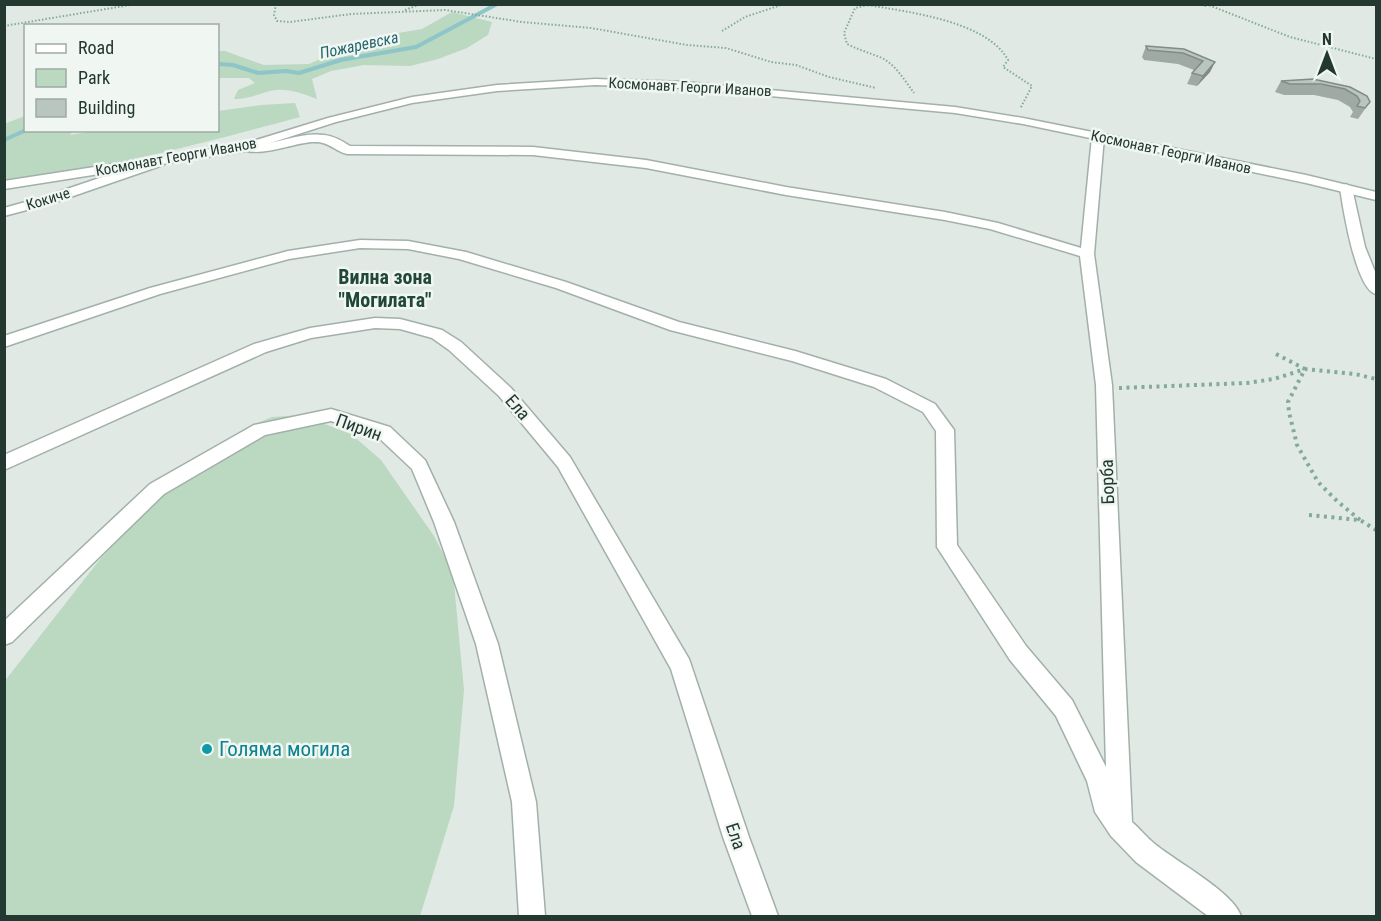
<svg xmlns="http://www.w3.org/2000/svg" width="1381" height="921" viewBox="0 0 1381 921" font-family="'Roboto Condensed',sans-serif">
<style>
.green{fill:#bbd8c0}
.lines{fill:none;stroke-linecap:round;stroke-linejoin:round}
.stream{stroke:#8dc5c9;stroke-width:4}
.minor-casing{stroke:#a3b0aa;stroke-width:3}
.tertiary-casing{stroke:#a3b0aa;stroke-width:3}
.path-far1{stroke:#83aa9a;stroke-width:2;stroke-dasharray:1.5 2;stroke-linecap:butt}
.path{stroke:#83aa9a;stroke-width:4;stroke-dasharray:3 4.5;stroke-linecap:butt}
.minor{fill:#fff;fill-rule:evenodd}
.tertiary{fill:#fff;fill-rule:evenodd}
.wall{fill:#9faaa5}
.shaded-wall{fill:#828b86}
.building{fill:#b9c6c0;stroke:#828b86;stroke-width:1.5}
.culture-dot{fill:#0f9aa8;stroke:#f0f6f2;stroke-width:2}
.labels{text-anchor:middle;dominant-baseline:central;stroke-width:5;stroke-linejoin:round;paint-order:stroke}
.far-street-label{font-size:15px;fill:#223830;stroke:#f0f6f2}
.far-water-label{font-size:16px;font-style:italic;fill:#23676d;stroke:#f0f6f2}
.street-label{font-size:18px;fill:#223830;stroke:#f0f6f2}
.neighbourhood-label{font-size:20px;font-weight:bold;fill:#21473a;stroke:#f0f6f2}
.near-culture-label{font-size:21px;fill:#0d838f;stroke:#f0f6f2;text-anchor:start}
</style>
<rect width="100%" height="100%" fill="#e0e9e4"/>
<path class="green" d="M452 12 492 22 488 35 467 48 438 59 410 66 364 65 331 71 312 79 317 99C303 94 291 89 276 90 260 92 253 99 234 99L238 90 255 83 249 78H218V51H225L264 65 309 64 369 38 422 29Z
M295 103 300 117C203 143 105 170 5 180L4 124 25 116 26 130 73 131 70 135 100 130H218V111L261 105Z
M301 415 351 434 381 460 434 536 453 573 464 690 454 806 420 916H5L4 682 101 558 157 500 246 428 272 417Z"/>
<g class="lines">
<path class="stream" d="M218 64 233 65 258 73 286 71 299 73 341 60 416 47 497 4
M4 140 26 130"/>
<defs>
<path id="minor" d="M1098 134 1104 137 1094 254 1112 385 1132 822C1140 829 1147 838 1156 845 1177 862 1233 892 1241 916H1208L1136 862 1111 836 1095 812 1087 781 1056 716 1010 660 937 547 936 431 923 412 874 387 792 361 670 330 556 288 459 259 408 249 360 248 289 259 160 294 4 347V336L150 288 288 251 360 240 408 241 466 252 566 282 679 322 795 351 886 379 935 404 954 430 957 545 1026 646 1072 700 1106 767 1096 385 1080 256 990 229 945 220 786 195 646 168 533 155 347 154C333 150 329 141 312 142 293 143 254 160 239 147 245 142 253 145 262 144 282 142 303 132 324 135 334 136 342 141 350 146L533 147 646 160 786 187 945 212 998 223 1081 248 1092 137Z
M159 158 163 159V165L53 203 4 216V208L43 197Z
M1346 184 1352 188 1365 247 1376 274V294C1356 290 1343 208 1340 188Z
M375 318 400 319 442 330 461 342 511 388 570 457 689 659 749 837 778 916H752L723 837 671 669 558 467 499 396 449 350 432 338 400 329 375 328 311 338 266 352 4 470V455L254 344 310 328Z
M331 409 390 427 425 460 454 522 498 644 536 802 545 916H519L512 802 476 644 434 522 412 469 378 437 331 421 265 435 164 494 12 642 4 645V621L150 484 254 425Z"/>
<path id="tertiary" d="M595 79 684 82 955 107 1023 118 1306 175 1376 192V200L1306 183 1023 124 955 113 684 88 595 85 497 91 412 103 336 122 245 151 4 189V181L243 144 328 118 412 97 497 85Z"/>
</defs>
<use href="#minor" class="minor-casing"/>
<use href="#tertiary" class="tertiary-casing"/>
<path class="path-far1" d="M276 4 274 15 277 21 290 22 351 14 445 10 522 22 591 28 687 45 726 48 771 62 796 65 829 77 876 88
M1139 4H1154
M1198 4 1206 6
M1206 4 1290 37 1376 59
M868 5 855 8 844 33 847 44C859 50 870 53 882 58 896 65 905 81 914 93
M868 5C908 12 987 21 1008 60L1003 67 1032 86 1020 109
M405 10 421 4
M4 26 136 4
M722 31 745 17 784 4"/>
<path class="path" d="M1276 354 1305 369 1288 402 1289 412 1297 445 1318 482 1337 501 1360 520
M1119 388 1247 383 1274 379 1305 369 1355 374 1376 379
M1309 515 1360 520 1376 530"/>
<use href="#minor" class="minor"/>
<use href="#tertiary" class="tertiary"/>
</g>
<path class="wall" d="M1146 46 1184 49 1215 62 1210 72 1197 86 1187 84 1192 73 1194 70 1178 64 1144 60 1142 57Z
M1281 81 1350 87 1370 102 1358 119 1350 117 1353 112 1350 107 1338 100 1314 95H1284L1275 92Z"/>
<path class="shaded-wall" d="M1215 62 1210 72 1197 86 1203 76Z"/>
<path class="building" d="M1146 46 1184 49 1215 62 1203 76 1192 73 1203 61 1183 53 1148 50Z
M1313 79 1350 87 1367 96 1370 102 1365 108 1357 106 1360 101 1357 96 1345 89 1321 84H1290L1281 81Z"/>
<circle class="culture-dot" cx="207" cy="749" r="6"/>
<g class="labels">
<g class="far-street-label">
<text transform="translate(690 87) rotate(3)">Космонавт Георги Иванов</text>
<text transform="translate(1171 152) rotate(12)">Космонавт Георги Иванов</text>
<text transform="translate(176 157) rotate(-10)">Космонавт Георги Иванов</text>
<text transform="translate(48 199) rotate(-17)">Кокиче</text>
</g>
<g class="far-water-label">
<text transform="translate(359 45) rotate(-12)">Пожаревска</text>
</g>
<g class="street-label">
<text transform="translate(518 407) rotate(49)">Ела</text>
<text transform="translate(359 427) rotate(20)">Пирин</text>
<text transform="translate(1107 482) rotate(-92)">Борба</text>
<text transform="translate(736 836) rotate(71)">Ела</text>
</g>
<g class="neighbourhood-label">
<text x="385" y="277">Вилна зона<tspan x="385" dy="23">"Могилата"</tspan></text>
</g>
<g class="near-culture-label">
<text x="219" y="749">Голяма могила</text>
</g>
</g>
<rect width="1381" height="921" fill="none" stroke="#223830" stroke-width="12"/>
<rect x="24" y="24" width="195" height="108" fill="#f0f6f2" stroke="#9eaaa4" stroke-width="1.5"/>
<rect x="36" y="44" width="30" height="9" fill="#ffffff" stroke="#9eaaa4" stroke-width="1.5"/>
<text x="78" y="54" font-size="18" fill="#223830">Road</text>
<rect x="36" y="69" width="30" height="18" fill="#bbd8c0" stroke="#9eaaa4" stroke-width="1.5"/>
<text x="78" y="84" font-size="18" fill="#223830">Park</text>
<rect x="36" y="99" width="30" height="18" fill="#b9c6c0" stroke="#9eaaa4" stroke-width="1.5"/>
<text x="78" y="114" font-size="18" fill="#223830">Building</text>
<g transform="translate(1327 54)" stroke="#f0f6f2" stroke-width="4.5" paint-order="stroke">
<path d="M0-4.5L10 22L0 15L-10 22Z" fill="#223830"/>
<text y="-9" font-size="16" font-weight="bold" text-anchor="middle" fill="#223830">N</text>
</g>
</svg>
